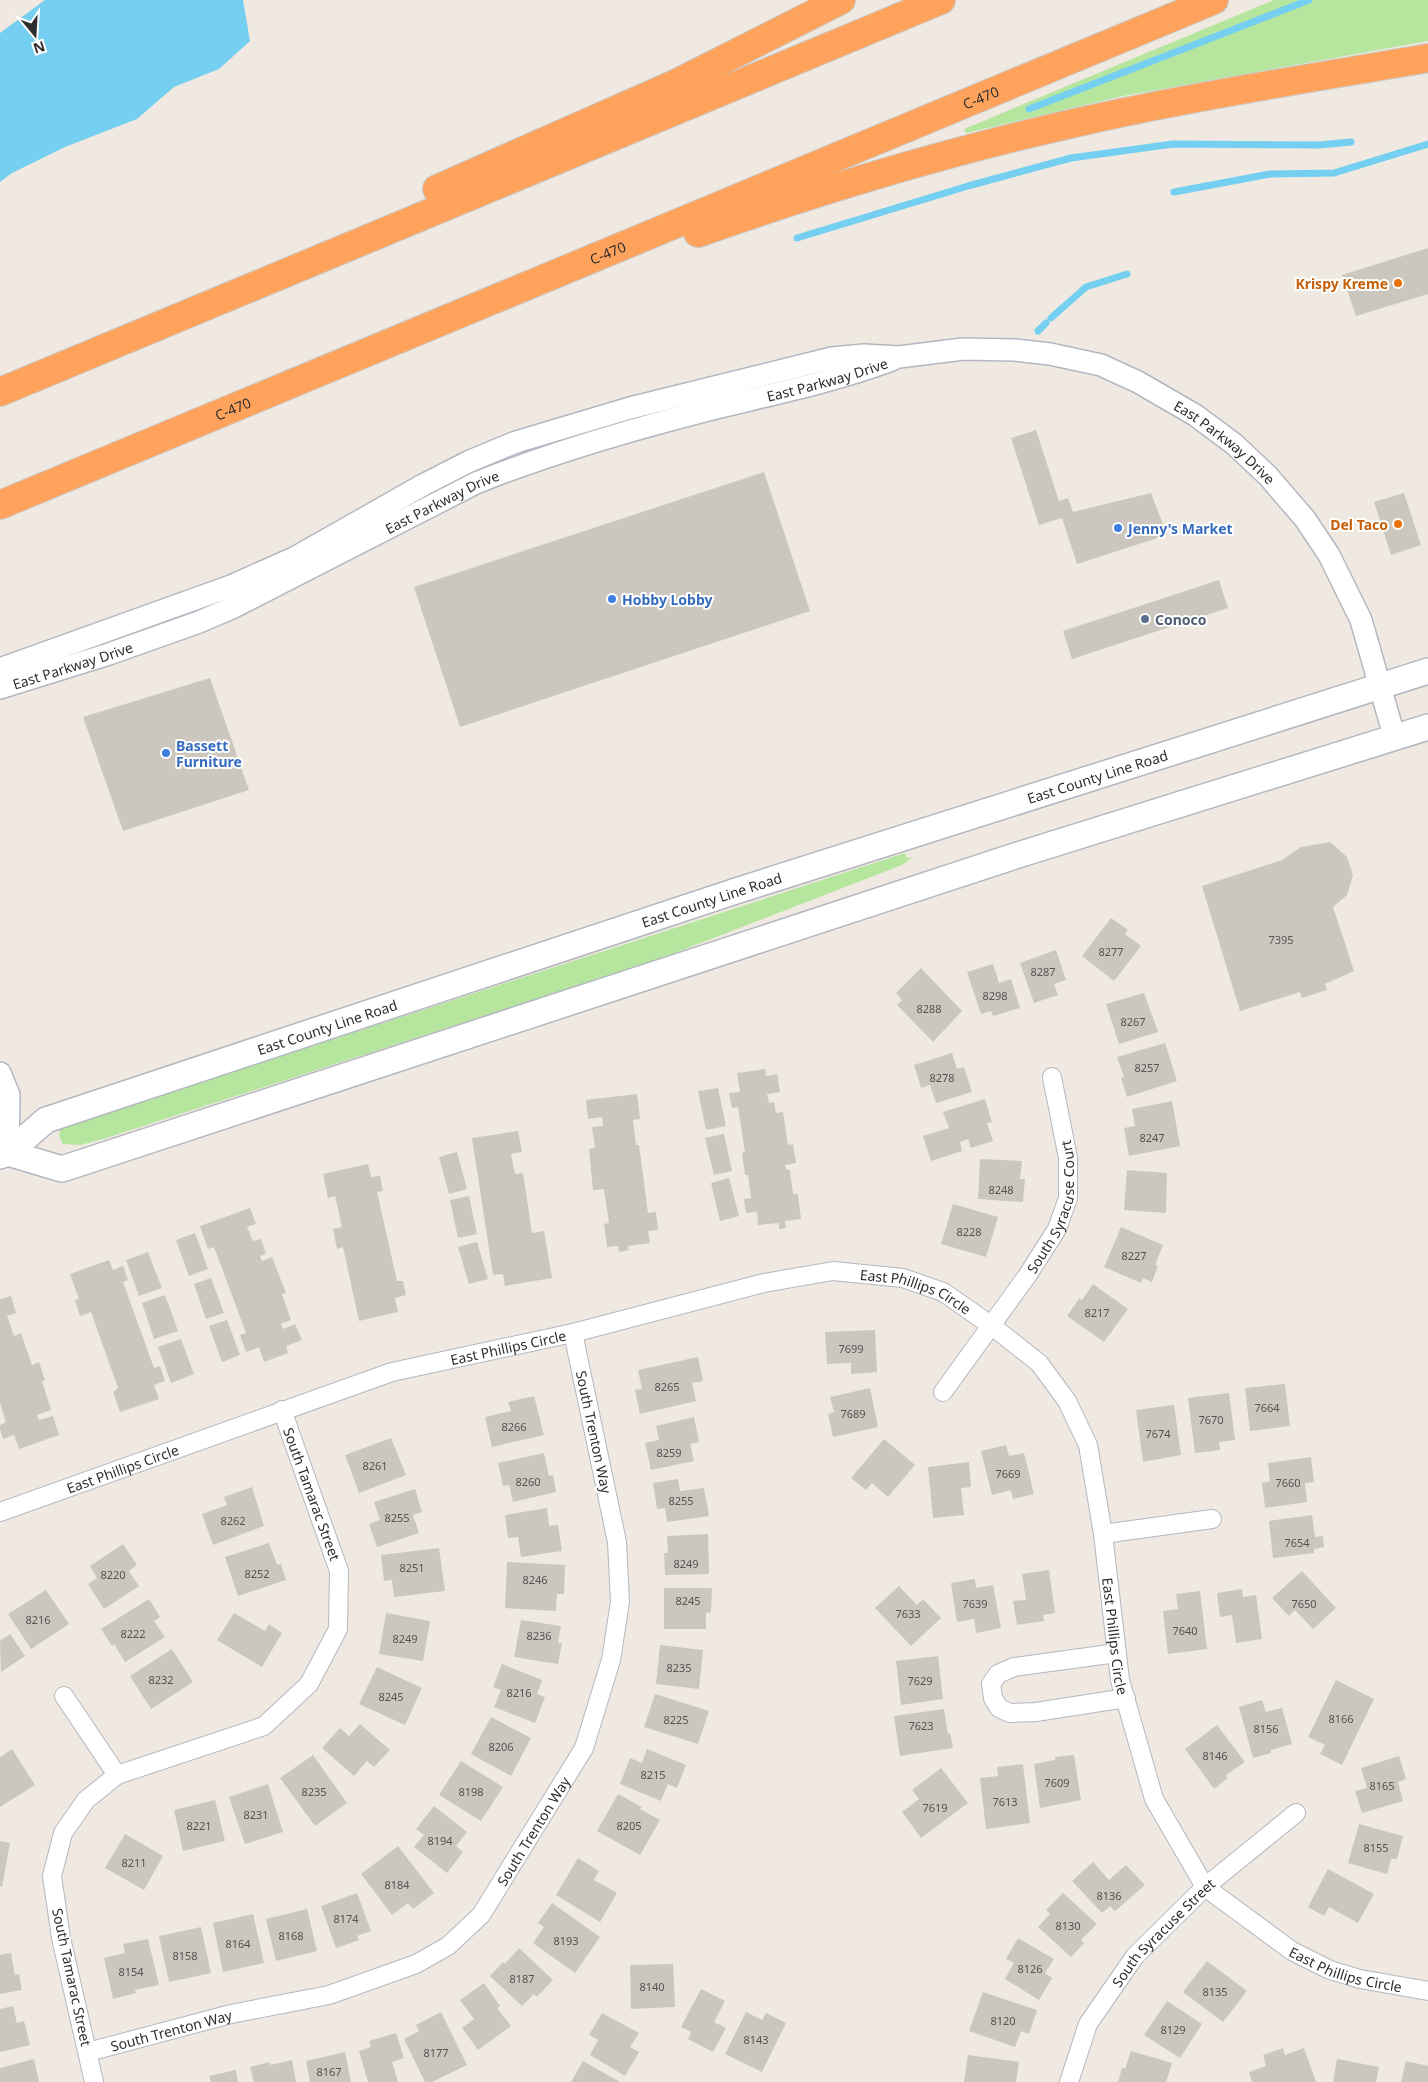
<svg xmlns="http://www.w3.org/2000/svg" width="1428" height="2082" viewBox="0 0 1428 2082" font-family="'Noto Sans',sans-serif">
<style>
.green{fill:#b6e59e}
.water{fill:#75cff0}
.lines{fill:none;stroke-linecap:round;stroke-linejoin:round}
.stream{stroke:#75cff0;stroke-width:7}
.building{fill:#cbc7bf}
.minor-casing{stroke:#b4b7c1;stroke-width:20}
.tertiary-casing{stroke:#b4b7c1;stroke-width:24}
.secondary-casing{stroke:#b4b7c1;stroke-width:28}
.motorway-casing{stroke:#c9c9c9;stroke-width:30}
.minor{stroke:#fff;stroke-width:18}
.tertiary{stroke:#fff;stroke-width:21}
.secondary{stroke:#fff;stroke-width:25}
.motorway{stroke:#ffa35c;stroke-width:28}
.food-dot{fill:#e8710a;stroke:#fff;stroke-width:2}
.shop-dot{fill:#3f7fe0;stroke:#fff;stroke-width:2}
.service-dot{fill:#5c6f8a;stroke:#fff;stroke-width:2}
.labels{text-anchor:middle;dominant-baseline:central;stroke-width:4;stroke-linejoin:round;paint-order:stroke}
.number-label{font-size:11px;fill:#555452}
.street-label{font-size:14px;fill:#2e2e2e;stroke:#fff}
.food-label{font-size:14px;font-weight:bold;fill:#c56008;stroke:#fff;text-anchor:end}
.shop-label{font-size:14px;font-weight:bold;fill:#366cbe;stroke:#fff;text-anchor:start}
.service-label{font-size:14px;font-weight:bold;fill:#4e5e75;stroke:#fff;text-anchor:start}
</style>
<rect width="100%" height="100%" fill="#efe9e1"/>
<path class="green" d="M1274 0H1428V41L1123 96 966 133 964 129Z
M905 853 907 858 913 857 902 865 654 961 103 1139 80 1145 63 1144 59 1136 60 1130 63 1127Z"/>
<path class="water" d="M45 0H243L250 41 219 69 174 87 137 119 65 147 12 173 0 182V33Z"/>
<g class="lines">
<path class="stream" d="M1029 109 1309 0
M1174 192 1270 174 1334 173 1428 144
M797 238 968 186 1071 158 1173 144 1319 145 1351 142
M1051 318 1086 287 1127 274
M1038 331 1046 323"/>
</g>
<path class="building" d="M1428 248V294L1356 316 1342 275Z
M1036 430 1059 501 1068 498 1073 512 1151 493 1167 535 1077 564 1062 518 1039 525 1011 438Z
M764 472 810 611 460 727 414 587Z
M1404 493 1421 545 1391 555 1374 502Z
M1219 580 1228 608 1072 659 1063 631Z
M210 678 249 790 123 831 83 717Z
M1330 842 1347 857 1353 875 1347 895 1333 907 1354 971 1325 984 1327 990 1302 998 1300 992 1240 1011 1202 886 1282 860 1301 847Z
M1111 918 1128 930 1125 934 1141 946 1114 981 1082 956Z
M1056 950 1066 980 1054 984 1058 995 1034 1003 1020 963Z
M993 964 999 983 1011 979 1020 1008 993 1016 991 1011 981 1014 967 972Z
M921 968 962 1011 933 1042 897 1005 902 1000 896 993Z
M1144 993 1158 1032 1119 1044 1106 1004Z
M1165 1043 1177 1081 1127 1097 1121 1078 1124 1077 1117 1057Z
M952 1053 957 1069 964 1067 972 1092 936 1103 930 1085 921 1088 914 1065Z
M765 1069 766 1076 777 1074 780 1092 767 1094 769 1103 774 1102 776 1113 783 1112 788 1145 793 1144 796 1163 785 1165 786 1169 790 1170 793 1194H798L801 1219 785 1221 786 1228 779 1229V1223L758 1225 757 1212 746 1213 744 1199 751 1198 748 1175H745L742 1153 745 1152 738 1107 732 1108 729 1093 740 1092 737 1073Z
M718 1088 726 1126 706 1130 698 1091Z
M637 1094 640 1119 633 1120 636 1145H639L648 1213 656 1212 658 1230 648 1231 650 1243 628 1246 629 1250 619 1252 618 1246 607 1247 604 1224 609 1223 604 1189 593 1190 589 1149 595 1148 592 1127 603 1126 602 1117 588 1119 586 1100Z
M985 1099 992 1122 987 1123 993 1141 971 1148 968 1139 960 1142 962 1151 931 1161 923 1136 949 1128 943 1112Z
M1172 1101 1180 1146 1129 1156 1124 1128 1135 1126 1132 1109Z
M518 1131 522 1152 511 1154 515 1174 523 1173 532 1233 544 1231 552 1278 505 1286 503 1274 493 1275 472 1138Z
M724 1134 732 1171 714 1175 705 1138Z
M457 1152 467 1189 449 1194 439 1157Z
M980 1159 1022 1161 1020 1179H1025L1023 1202 978 1199Z
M368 1164 371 1177 380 1176 383 1191 377 1192 397 1281H403L406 1295 395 1298 398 1312 359 1321 343 1247 337 1249 333 1229 342 1227 335 1196 328 1198 323 1174Z
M1127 1170 1167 1173 1166 1213 1124 1210Z
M729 1178 739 1216 720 1221 711 1183Z
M469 1196 477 1234 458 1238 450 1200Z
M953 1204 998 1217 986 1257 941 1244Z
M250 1208 256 1224 247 1227 253 1241 261 1239 266 1254 260 1256 262 1261 272 1257 286 1293 282 1294 291 1320 281 1324 283 1329 295 1324 302 1340 286 1346 288 1353 264 1362 259 1347 246 1352 240 1335 246 1333 214 1247 208 1249 200 1226Z
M1121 1227 1163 1245 1155 1265 1158 1266 1152 1282 1143 1278 1141 1283 1104 1267Z
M195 1233 208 1269 189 1276 176 1240Z
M477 1242 488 1279 469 1284 458 1247Z
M148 1252 162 1288 139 1296 126 1260Z
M109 1260 113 1270 123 1266 128 1280 123 1282 154 1368 160 1366 165 1381 154 1385 159 1399 120 1412 113 1392 118 1388 91 1312 80 1316 75 1300 79 1299 70 1274Z
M211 1278 224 1313 206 1319 194 1284Z
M1093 1284 1128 1309 1104 1342 1067 1316 1079 1299 1082 1300Z
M165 1295 178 1331 154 1339 142 1303Z
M11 1296 16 1313 7 1316 14 1336 21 1333 32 1365 39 1362 45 1380 42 1381 51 1410 37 1415 39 1420 53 1416 59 1435 19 1449 14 1435 3 1439 0 1429V1425L6 1422 0 1403V1299Z
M227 1320 240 1355 222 1362 209 1326Z
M875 1330 877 1372 851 1374V1363L827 1364 825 1332Z
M181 1339 194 1374 171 1383 158 1347Z
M698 1357 703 1381 692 1383 696 1401 640 1414 635 1390 642 1389 638 1370Z
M1285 1384 1290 1426 1250 1431 1245 1388Z
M870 1388 878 1427 833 1437 828 1414 834 1412 830 1397Z
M1229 1393 1235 1440 1219 1442 1220 1450 1195 1453 1188 1398Z
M534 1396 544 1435 492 1447 485 1417 511 1411 508 1402Z
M1174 1405 1181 1455 1143 1462 1136 1410Z
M694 1417 699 1442 690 1444 694 1461 651 1470 645 1443 659 1440 656 1426Z
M391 1438 406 1475 359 1493 345 1455Z
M884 1439 915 1465 888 1497 872 1483 866 1490 851 1478Z
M1006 1445 1009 1456 1024 1453 1034 1494 1013 1499 1011 1490 992 1495 981 1451Z
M544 1453 549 1476 553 1475 556 1492 513 1502 509 1485 503 1486 498 1463Z
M1311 1457 1314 1482 1305 1483 1307 1502 1265 1508 1262 1483 1270 1481 1268 1463Z
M969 1462 971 1487 961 1488 964 1515 933 1518 928 1467Z
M678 1479 680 1491 704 1488 709 1516 667 1522 665 1508 657 1509 653 1483Z
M252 1487 264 1526 213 1545 202 1514 227 1505 224 1497Z
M415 1489 422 1512 413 1515 419 1533 377 1547 369 1524 380 1520 374 1502Z
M547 1508 549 1526 558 1525 562 1551 521 1557 518 1537 508 1538 505 1515Z
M1312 1515 1315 1537 1323 1536 1324 1547 1314 1549V1553L1273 1558 1269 1521Z
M708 1534 709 1574 665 1575 664 1553H668L667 1536Z
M269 1543 277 1565 281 1564 286 1580 238 1596 225 1557Z
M123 1544 137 1565 129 1571 139 1586 104 1609 88 1584 97 1578 90 1566Z
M439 1548 445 1591 394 1597 392 1580 384 1581 381 1555Z
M507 1562 565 1565 564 1594H557L556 1611 505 1608Z
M1049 1570 1055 1613 1043 1615 1044 1621 1017 1625 1013 1601 1026 1600 1022 1574Z
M1302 1571 1336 1608 1313 1629 1295 1610 1289 1616 1272 1598Z
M975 1579 976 1588 993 1585 1001 1628 976 1633 974 1619 957 1622 951 1583Z
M899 1586 917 1605 923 1599 941 1618 911 1646 875 1608Z
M664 1588H712L711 1612 706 1613V1629H664Z
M1242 1589 1243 1597 1256 1595 1262 1639 1236 1643 1232 1615 1220 1617 1217 1593Z
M46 1590 69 1624 31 1649 8 1614Z
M1200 1591 1207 1649 1168 1654 1163 1611 1178 1609 1176 1594Z
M149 1599 160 1617 154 1621 165 1637 125 1662 114 1644 112 1646 101 1629Z
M234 1613 265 1631 269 1624 282 1633 262 1667 217 1640Z
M386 1613 430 1621 423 1661 379 1654Z
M521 1620 561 1626 558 1643H562L558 1664 514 1657Z
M10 1634 25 1656 1 1672 0 1639 1 1640Z
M660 1645 703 1650 699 1689 656 1684Z
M172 1649 193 1682 151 1709 130 1676Z
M938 1656 943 1699 901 1705 896 1661Z
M502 1664 542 1680 537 1694 545 1697 535 1723 494 1707 501 1690 493 1687Z
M377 1667 422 1688 405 1725 359 1704Z
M1336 1680 1374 1699 1342 1765 1320 1754 1325 1745 1308 1737Z
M655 1694 709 1711 698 1744 644 1727Z
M1262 1700 1266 1712 1282 1708 1292 1744 1271 1750V1753L1253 1758 1239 1707Z
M944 1709 948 1734 950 1733 953 1748 900 1756 894 1716Z
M491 1717 531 1738 511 1776 471 1754Z
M360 1724 390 1750 374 1767 367 1761 354 1776 322 1748 340 1728 349 1736Z
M1217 1725 1245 1762 1226 1775 1228 1778 1214 1789 1185 1749Z
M12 1749 35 1785 0 1807V1757Z
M647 1749 686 1765 677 1788 668 1784 661 1801 620 1784 630 1758 642 1763Z
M313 1755 347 1803 315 1826 280 1778Z
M1074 1755 1081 1800 1040 1808 1034 1764 1055 1760V1757Z
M1399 1756 1406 1779 1398 1782 1403 1801 1362 1813 1355 1791 1367 1788 1361 1768Z
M461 1761 503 1787 481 1821 439 1795Z
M1023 1764 1030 1823 986 1829 980 1778 998 1776 997 1767Z
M941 1768 968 1803 921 1838 902 1812 919 1799 912 1790Z
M268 1784 283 1832 245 1844 229 1797Z
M618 1794 642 1807 640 1809 660 1820 640 1855 597 1831Z
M215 1800 225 1841 183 1851 174 1810Z
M434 1806 467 1832 456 1846 463 1852 447 1873 414 1847 424 1835 416 1829Z
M1359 1824 1403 1836 1397 1859H1391L1387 1874 1348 1863Z
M125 1834 163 1856 144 1890 105 1868Z
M0 1841 10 1843 2 1887 0 1886Z
M398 1846 434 1893 413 1909 408 1903 392 1915 361 1874Z
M578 1858 599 1871 594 1880 617 1893 600 1922 556 1895Z
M1093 1862 1109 1880 1126 1865 1145 1885 1115 1911 1110 1906 1102 1913 1072 1881Z
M1328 1869 1374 1894 1358 1923 1329 1907 1324 1916 1308 1907Z
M357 1893 371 1931 357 1936 359 1940 336 1948 321 1906Z
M1063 1893 1097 1924 1081 1940 1084 1943 1071 1957 1038 1927 1050 1914 1046 1910Z
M552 1903 600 1937 575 1973 533 1943 544 1927 538 1923Z
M307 1909 317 1951 276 1961 266 1919Z
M253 1914 264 1963 223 1972 213 1923Z
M201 1927 211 1973 169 1982 159 1936Z
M1018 1938 1054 1959 1045 1973 1052 1978 1039 2000 1005 1979 1014 1963 1006 1959Z
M148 1939 159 1985 135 1990 136 1993 113 1999 104 1958 125 1953 123 1944Z
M519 1948 553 1980 537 1997 534 1994 522 2006 490 1976 503 1962 505 1964Z
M11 1953 15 1975 19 1974 22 1990 0 1994V1955Z
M1207 1961 1247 1991 1223 2022 1183 1992Z
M673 1964 675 2007 631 2009 630 1965Z
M484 1983 500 2006 497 2008 511 2026 478 2050 462 2028 474 2019 460 2000Z
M701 1989 725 2001 714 2022 726 2028 713 2052 688 2039 691 2032 681 2027Z
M983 1992 1037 2010 1029 2034 1021 2031 1015 2047 969 2031Z
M1167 2001 1202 2024 1180 2058 1144 2035Z
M13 2006 17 2023 24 2021 30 2045 0 2052V2009Z
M441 2012 467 2065 432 2082H425L404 2039 419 2031 416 2025Z
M746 2012 762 2020 766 2013 786 2023 762 2072 725 2054Z
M602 2013 639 2033 630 2047 639 2052 625 2076 590 2055 598 2040 589 2035Z
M396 2033 404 2058 392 2062 398 2082H368L359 2051 371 2047 369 2041Z
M1283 2048 1285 2055 1304 2048 1316 2082H1252L1249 2072 1266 2066 1263 2055Z
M1131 2051 1172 2063 1166 2082H1118L1122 2068 1125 2069Z
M345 2052 351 2082H310L306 2061Z
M968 2055 1019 2062 1016 2082H964Z
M34 2059 39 2082H0V2068Z
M1337 2059 1379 2067 1376 2082H1333Z
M292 2060 296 2082H254L250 2067 270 2062V2065Z
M583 2061 620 2082H571Z
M1406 2061 1428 2066V2082H1401Z
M236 2070 238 2082H211L209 2076Z"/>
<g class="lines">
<defs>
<g id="minor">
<path id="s1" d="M943 1392 1027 1276 1057 1229 1068 1198V1158L1052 1077"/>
<path id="s2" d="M0 1512 392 1372 573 1333 764 1283 833 1271 903 1278 943 1292 992 1326 1039 1363 1067 1401 1088 1445 1103 1534 1120 1680 1154 1799 1205 1887 1292 1951 1330 1970 1360 1979 1428 1991"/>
<path d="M1103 1534 1212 1519"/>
<path d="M1117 1653 1014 1667 998 1674 991 1684 993 1698 999 1708 1010 1713 1036 1712 1126 1698"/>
<path d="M64 1696 117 1775"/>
<path id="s3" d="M88 2052 231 2014 329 1995 416 1964 448 1946 481 1915 584 1748 611 1660 620 1602 617 1542 573 1333"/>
<path d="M94 2082 61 1938 52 1876 63 1833 86 1800 117 1775 264 1726 309 1684 338 1629 339 1571 282 1410"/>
<path id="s4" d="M1069 2082 1088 2024 1135 1956 1205 1887 1296 1813"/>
</g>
<g id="tertiary">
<path id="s5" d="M0 669 231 586 296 557 423 485 470 461 516 442 630 408 832 358 864 355 899 357 963 349 1015 350 1050 354 1101 365 1138 382 1195 415 1234 444 1268 476 1305 519 1329 555 1361 620 1395 739"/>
<path id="s6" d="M0 688 109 654 199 622 234 607 476 483C553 452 633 429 712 409 773 394 833 382 892 360"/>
<path d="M0 1073 9 1095 8 1153"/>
</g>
<g id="secondary">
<path d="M8 1153 62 1169 1018 855 1428 727"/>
<path id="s7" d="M0 1156 8 1153 46 1120 736 891 1428 671"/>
</g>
<g id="motorway">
<path d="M437 189 677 83 841 0"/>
<path d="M698 233C823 189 950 151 1079 122 1194 96 1312 78 1428 58"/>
<path d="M0 392 941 0"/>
<path id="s8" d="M0 505 1214 0"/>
</g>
</defs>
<use href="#minor" class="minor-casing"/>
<use href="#tertiary" class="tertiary-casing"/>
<use href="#secondary" class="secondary-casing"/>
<use href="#motorway" class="motorway-casing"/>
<use href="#minor" class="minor"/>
<use href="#tertiary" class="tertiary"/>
<use href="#secondary" class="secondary"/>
<use href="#motorway" class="motorway"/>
</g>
<g class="food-dot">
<circle cx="1398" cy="283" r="5"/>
<circle cx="1398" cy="524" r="5"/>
</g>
<g class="shop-dot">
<circle cx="1118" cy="528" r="5"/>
<circle cx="612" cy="599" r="5"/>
<circle cx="166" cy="753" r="5"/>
</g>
<circle class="service-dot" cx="1145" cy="619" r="5"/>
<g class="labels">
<g class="number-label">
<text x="1281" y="939">7395</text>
<text x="1111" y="951">8277</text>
<text x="1043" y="971">8287</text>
<text x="995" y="995">8298</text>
<text x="929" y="1008">8288</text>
<text x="1133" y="1021">8267</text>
<text x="1147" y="1067">8257</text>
<text x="942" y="1077">8278</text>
<text x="1152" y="1137">8247</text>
<text x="1001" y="1189">8248</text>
<text x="969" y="1231">8228</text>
<text x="1134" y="1255">8227</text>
<text x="1097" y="1312">8217</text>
<text x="851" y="1348">7699</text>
<text x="667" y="1386">8265</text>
<text x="1267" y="1407">7664</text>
<text x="853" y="1413">7689</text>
<text x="1211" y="1419">7670</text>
<text x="514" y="1426">8266</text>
<text x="1158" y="1433">7674</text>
<text x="669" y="1452">8259</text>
<text x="375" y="1465">8261</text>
<text x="1008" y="1473">7669</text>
<text x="528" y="1481">8260</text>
<text x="1288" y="1482">7660</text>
<text x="681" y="1500">8255</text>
<text x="397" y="1517">8255</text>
<text x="233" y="1520">8262</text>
<text x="1297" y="1542">7654</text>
<text x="686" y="1563">8249</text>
<text x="412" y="1567">8251</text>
<text x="257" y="1573">8252</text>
<text x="113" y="1574">8220</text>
<text x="535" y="1579">8246</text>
<text x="688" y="1600">8245</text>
<text x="975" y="1603">7639</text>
<text x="1304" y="1603">7650</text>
<text x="908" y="1613">7633</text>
<text x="38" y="1619">8216</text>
<text x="1185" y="1630">7640</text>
<text x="133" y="1633">8222</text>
<text x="539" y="1635">8236</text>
<text x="405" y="1638">8249</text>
<text x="679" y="1667">8235</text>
<text x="161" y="1679">8232</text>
<text x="920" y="1680">7629</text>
<text x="519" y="1692">8216</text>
<text x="391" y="1696">8245</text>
<text x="1341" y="1718">8166</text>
<text x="676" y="1719">8225</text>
<text x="921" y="1725">7623</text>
<text x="1266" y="1728">8156</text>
<text x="501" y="1746">8206</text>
<text x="1215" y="1755">8146</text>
<text x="653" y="1774">8215</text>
<text x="1057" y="1782">7609</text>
<text x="1382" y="1785">8165</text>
<text x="314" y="1791">8235</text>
<text x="471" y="1791">8198</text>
<text x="1005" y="1801">7613</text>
<text x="935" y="1807">7619</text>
<text x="256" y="1814">8231</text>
<text x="199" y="1825">8221</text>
<text x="629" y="1825">8205</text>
<text x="440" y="1840">8194</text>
<text x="1376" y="1847">8155</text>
<text x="134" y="1862">8211</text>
<text x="397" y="1884">8184</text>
<text x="1109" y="1895">8136</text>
<text x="346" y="1918">8174</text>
<text x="1068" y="1925">8130</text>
<text x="291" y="1935">8168</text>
<text x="566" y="1940">8193</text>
<text x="238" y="1943">8164</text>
<text x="185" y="1955">8158</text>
<text x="1030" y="1968">8126</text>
<text x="131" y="1971">8154</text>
<text x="522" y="1978">8187</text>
<text x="652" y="1986">8140</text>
<text x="1215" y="1991">8135</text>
<text x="1003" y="2020">8120</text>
<text x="1173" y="2029">8129</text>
<text x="756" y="2039">8143</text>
<text x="436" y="2052">8177</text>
<text x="329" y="2071">8167</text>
</g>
<g class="street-label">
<text stroke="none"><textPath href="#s8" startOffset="1062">C-470</textPath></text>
<text stroke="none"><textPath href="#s8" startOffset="658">C-470</textPath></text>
<text stroke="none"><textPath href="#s6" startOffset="886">East Parkway Drive</textPath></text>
<text stroke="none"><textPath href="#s8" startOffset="252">C-470</textPath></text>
<text stroke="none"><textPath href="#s5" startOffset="1310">East Parkway Drive</textPath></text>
<text stroke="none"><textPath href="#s6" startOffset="481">East Parkway Drive</textPath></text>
<text stroke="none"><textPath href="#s6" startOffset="76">East Parkway Drive</textPath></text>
<text stroke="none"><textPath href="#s7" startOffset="1165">East County Line Road</textPath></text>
<text stroke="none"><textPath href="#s7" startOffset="760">East County Line Road</textPath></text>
<text stroke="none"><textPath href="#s7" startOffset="355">East County Line Road</textPath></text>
<text stroke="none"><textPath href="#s1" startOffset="219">South Syracuse Court</textPath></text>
<text stroke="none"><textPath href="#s2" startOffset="955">East Phillips Circle</textPath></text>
<text stroke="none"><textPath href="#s2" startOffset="535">East Phillips Circle</textPath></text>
<text transform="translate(594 1432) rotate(78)">South Trenton Way</text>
<text stroke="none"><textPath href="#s2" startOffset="130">East Phillips Circle</textPath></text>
<text transform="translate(312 1494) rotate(70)">South Tamarac Street</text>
<text stroke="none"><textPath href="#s2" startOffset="1390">East Phillips Circle</textPath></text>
<text stroke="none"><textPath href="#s3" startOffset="521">South Trenton Way</textPath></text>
<text stroke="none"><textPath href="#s4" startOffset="180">South Syracuse Street</textPath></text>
<text stroke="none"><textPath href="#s2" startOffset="1825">East Phillips Circle</textPath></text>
<text transform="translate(72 1977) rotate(78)">South Tamarac Street</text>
<text stroke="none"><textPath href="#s3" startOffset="86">South Trenton Way</textPath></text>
</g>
<g class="food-label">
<text x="1388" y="283">Krispy Kreme</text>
<text x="1388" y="524">Del Taco</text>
</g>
<g class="shop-label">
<text x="1128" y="528">Jenny's Market</text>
<text x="622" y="599">Hobby Lobby</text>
<text x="176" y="745">Bassett<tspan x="176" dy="16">Furniture</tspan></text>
</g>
<g class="service-label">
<text x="1155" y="619">Conoco</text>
</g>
</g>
<g transform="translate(35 35) rotate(162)" stroke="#ffffff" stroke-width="4" paint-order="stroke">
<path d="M0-4L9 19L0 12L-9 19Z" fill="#2e2e2e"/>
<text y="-8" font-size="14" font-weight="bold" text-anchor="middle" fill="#2e2e2e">N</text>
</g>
</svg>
